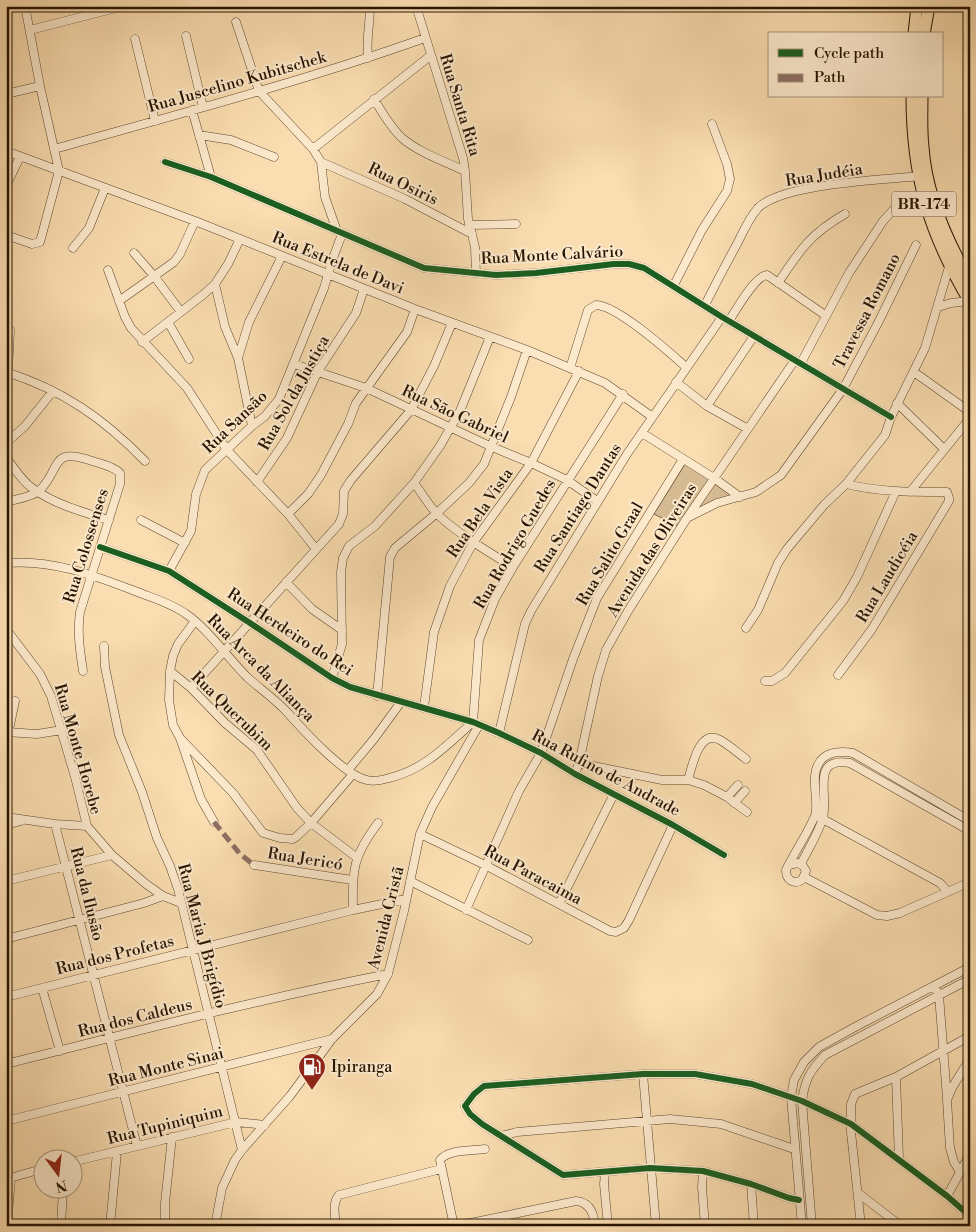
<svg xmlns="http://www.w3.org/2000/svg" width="976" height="1232" viewBox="0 0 976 1232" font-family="'Libre Bodoni',serif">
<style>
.green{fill:#d6bb92;stroke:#7e6849}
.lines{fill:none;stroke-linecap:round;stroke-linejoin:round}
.minor-casing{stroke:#5c462c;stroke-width:9}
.highway-casing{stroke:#271400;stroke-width:13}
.minor{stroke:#fce9cc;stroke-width:8}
.highway{stroke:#faddb0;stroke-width:11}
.quiet{stroke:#8d6e63;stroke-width:5;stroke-dasharray:10 5;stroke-linecap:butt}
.cycleway-casing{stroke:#fce9cc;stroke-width:9}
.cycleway{stroke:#1b5e20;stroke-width:6}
.labels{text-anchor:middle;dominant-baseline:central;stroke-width:4;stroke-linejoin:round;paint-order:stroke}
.shield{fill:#fce9cc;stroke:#67543d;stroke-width:1}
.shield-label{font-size:15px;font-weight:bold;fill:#271400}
.street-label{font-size:16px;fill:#271400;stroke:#fce9cc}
.poi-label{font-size:16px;fill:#271400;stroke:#fce9cc;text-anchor:start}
</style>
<rect width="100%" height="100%" fill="#faddb0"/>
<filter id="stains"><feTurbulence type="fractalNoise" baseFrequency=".004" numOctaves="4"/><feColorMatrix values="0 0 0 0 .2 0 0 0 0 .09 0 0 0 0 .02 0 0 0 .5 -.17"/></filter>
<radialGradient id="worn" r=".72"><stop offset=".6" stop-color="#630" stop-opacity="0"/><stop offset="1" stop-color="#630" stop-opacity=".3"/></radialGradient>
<path class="green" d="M685 464 710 479 678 526 654 514Z
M715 482 734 496 692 515Z"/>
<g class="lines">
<defs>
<path id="minor" d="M416 6 463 158 465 171 468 219 475 247 476 273
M236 22 259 91 313 149 321 162 325 197 337 231
M30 30 124 6
M186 36 203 107
M135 39 155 121
M368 58C366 40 370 24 370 6
M6 94 40 86
M374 99C382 112 390 127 402 138 418 152 446 162 465 171
M192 110 211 177
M199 135 231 140 274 157
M54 149C179 114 304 81 425 38
M313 149 430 56
M6 151 195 221 415 309 527 350 605 383 651 416
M165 162 211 177 424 268 496 275 536 273 614 264H629L644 268 722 317 891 417
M321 162 405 199 472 234
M6 186 20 157
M469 225 516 224
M6 235 32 244 40 242 59 171 40 86 25 6
M73 248 89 228 105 188
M134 253 154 276 181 312
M108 270 125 317 131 328 187 388 227 450 288 514 316 549
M778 283C800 250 810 234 845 214
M215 284 225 327 238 358
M674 285 702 230 727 191 730 179 727 164 712 124
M119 301 174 262 180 254 195 221
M705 305C715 285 726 264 737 244 743 232 749 218 758 208 783 183 882 180 919 176
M938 307 951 303 969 301
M729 321C736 310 755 276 767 275L825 315
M168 322 189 359
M142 342 204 294 215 284 228 264 240 239
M801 363 849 273 883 221 904 198
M294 364 366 388 492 447 531 463 567 480 597 501
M570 368 588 310 596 305C618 306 668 351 686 367
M6 372C63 390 104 419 145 461
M8 372 10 330
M914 372 970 412
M676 382 707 406 748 429
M897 403 944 449
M707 406 754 336
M252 426 238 358 249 322 282 256
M642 433 714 478 740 497
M6 443 25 426 53 391
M6 457C14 468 21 480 32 488 54 504 82 512 109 520
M257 482 287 438 318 371 356 313 364 289
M414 483C422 493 429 506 438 515 461 536 487 551 513 567
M910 492 970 418
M6 502C16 499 32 497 39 491 62 469 49 446 92 461 101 464 113 466 120 473V484L80 612C77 632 80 651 83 671
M288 514 308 494 321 475 348 424 356 403 407 332 415 309
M689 517 717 503 756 492 781 475 843 389 879 321 916 245
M141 520 185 543
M100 547 169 571 250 623 332 678 350 687 473 722 499 733 541 753 575 774 673 825 724 855
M6 563C51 559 93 575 135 591 152 598 171 603 186 614 207 628 228 658 247 677 260 689 275 699 287 712 302 729 345 776 367 780 374 782 382 780 389 778 424 770 447 745 473 722
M169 571 191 531 196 494 205 470 252 426 265 416 279 399 324 288 332 261 342 234
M286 582 312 609 342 630
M195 621 178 644 173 656 170 671 169 700 173 725 180 738 233 793 263 833 280 838 293 839 296 837 311 823 353 774
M746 628 758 610 778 563 787 549 824 505 846 484 885 435 891 417 925 348 949 267
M6 629 40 674 51 696 75 777 87 826 112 855 146 884 163 896 181 903
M104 646 105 667 119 735 142 792 157 838 170 866 178 889 242 1150
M170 671 191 688 225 723 257 750 297 808 311 823 356 857
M838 675 872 629 949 501V498L947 492H943C911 492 878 492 846 484
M332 678 342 644 341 572 343 558 349 546 375 526 414 483 440 446 460 411 490 337
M765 681H772L785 673 843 601 857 577 896 491
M191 688 339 524 343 514 344 491 351 480 411 410 434 366 452 323
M377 696 390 557 395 548 437 513 469 483 484 464 511 397 527 350
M424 707 434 632 450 586 473 543 531 463 579 371
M473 722 479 640 495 599 513 567 623 394
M6 732 37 734 62 730
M499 733 525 624 531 611 627 454 722 317
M181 741 201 799 214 822
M6 744 15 701
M579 763 662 780H688L704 785 727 797 747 812
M348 770 374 739 401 702
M575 774 579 763 598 676 606 650 628 611 687 518 795 360
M688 780C692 767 699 728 720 740 729 745 738 753 746 759
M727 797 738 785
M734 803 745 791
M6 817 55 824 87 826
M819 817 940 883 947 891
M55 824 137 1146
M6 825 21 821
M420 834 485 865 610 931 616 932 624 928 629 920 673 825
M801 864C808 849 819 833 823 817 829 795 810 756 850 763L970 831
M254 865 352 880
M789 865 798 863 803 866 806 871 802 880C794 885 786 880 786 870 795 852 807 834 815 816 818 807 815 795 815 785 813 758 828 749 853 753L970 821
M804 877 877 915 887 916 900 913 970 882
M6 881 112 855
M410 881 528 940
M559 904 614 794
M353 910C352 870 353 856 378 823
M466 910 519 791 541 753 573 659 597 598 683 459
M6 939 144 903 163 896
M934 986 939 995 947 1098
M42 988 60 1051
M6 997 353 910 406 899
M6 1048 10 1063
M6 1064C133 1032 260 999 388 974
M643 1074 656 1226
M896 1077 899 1159
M6 1121 332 1039
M501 1136 517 1132 670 1119 721 1124 794 1149
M72 1162 236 1122 265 1125
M703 1171 702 1187 705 1226
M960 1172 954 1162 950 1148 947 1100 953 1086 970 1059
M605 1173 604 1184 608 1226
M6 1179 42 1169
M751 1184 754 1226
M858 1193 901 1226
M947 1196 970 1154
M799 1200 789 1198 751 1184 703 1171 650 1168 563 1175 482 1124 470 1114 465 1106 474 1094 484 1086 643 1074H695L752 1084 802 1101 851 1124 947 1196 970 1216
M509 1216 510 1226
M7 1226 11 1178
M61 1226 63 1190
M110 1226 117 1152
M165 1226V1203L172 1137
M215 1226 222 1188 235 1160 242 1150 290 1096 332 1039 377 994 388 974 404 911 420 834 432 807 479 725
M336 1226C335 1216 332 1203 339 1195L441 1169
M454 1226 440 1160C449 1149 472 1151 485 1149
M456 1226 576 1201C590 1202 594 1214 595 1226
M802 1226 791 1097 794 1080 804 1062 819 1047 855 1027 970 967
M812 1226 802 1101C805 1079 810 1071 825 1055L970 979
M861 1226 851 1132V1104L855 1094 896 1077 970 1036"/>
<path id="highway" d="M914 34 917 6
M924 34 929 6
M912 96C912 177 929 233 970 302
M922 96C922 113 921 130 923 147 926 193 947 241 970 281"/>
</defs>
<use href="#minor" class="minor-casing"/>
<use href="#highway" class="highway-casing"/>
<use href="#minor" class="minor"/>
<use href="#highway" class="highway"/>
<path class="quiet" d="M214 822 240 854 254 865"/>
<defs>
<path id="cycleway" d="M165 162 211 177 424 268 496 275 536 273 614 264H629L644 268 722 317 891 417
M100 547 169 571 250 623 332 678 350 687 473 722 499 733 541 753 575 774 673 825 724 855
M799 1200 789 1198 751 1184 703 1171 650 1168 563 1175 482 1124 470 1114 465 1106 474 1094 484 1086 643 1074H695L752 1084 802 1101 851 1124 947 1196 970 1216"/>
</defs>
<use href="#cycleway" class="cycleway-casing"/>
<use href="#cycleway" class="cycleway"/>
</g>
<defs>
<symbol id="fuel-pin" viewBox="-11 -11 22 30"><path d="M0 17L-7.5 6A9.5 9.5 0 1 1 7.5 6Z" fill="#8f2418" stroke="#fce9cc"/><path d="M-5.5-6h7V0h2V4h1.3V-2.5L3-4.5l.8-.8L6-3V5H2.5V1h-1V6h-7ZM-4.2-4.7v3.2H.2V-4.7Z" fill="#fff"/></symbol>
</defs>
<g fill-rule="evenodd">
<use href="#fuel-pin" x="296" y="1051" width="32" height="43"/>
</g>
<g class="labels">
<rect class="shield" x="891.5" y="191.5" width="65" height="25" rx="4"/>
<g class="shield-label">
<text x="924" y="204">BR-174</text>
</g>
<g class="street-label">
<text transform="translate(237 82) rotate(-16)">Rua Juscelino Kubitschek</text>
<text transform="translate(460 105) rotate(73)">Rua Santa Rita</text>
<text transform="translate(824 175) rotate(-9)">Rua Judéia</text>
<text transform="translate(403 184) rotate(26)">Rua Osiris</text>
<text transform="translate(552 255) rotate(-3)">Rua Monte Calvário</text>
<text transform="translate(338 263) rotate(22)">Rua Estrela de Davi</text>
<text transform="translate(867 311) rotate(-63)">Travessa Romano</text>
<text transform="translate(294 393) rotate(-61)">Rua Sol da Justiça</text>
<text transform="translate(455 414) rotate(25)">Rua São Gabriel</text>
<text transform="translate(235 422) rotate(-44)">Rua Sansão</text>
<text transform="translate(578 508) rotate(-58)">Rua Santiago Dantas</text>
<text transform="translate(480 513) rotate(-56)">Rua Bela Vista</text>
<text transform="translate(515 544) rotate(-60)">Rua Rodrigo Guedes</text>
<text transform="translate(86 546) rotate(-73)">Rua Colossenses</text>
<text transform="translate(652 550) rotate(-58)">Avenida das Oliveiras</text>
<text transform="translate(610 554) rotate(-60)">Rua Salito Graal</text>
<text transform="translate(887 577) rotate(-59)">Rua Laudicéia</text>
<text transform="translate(290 632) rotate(33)">Rua Herdeiro do Rei</text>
<text transform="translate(261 668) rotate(45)">Rua Arca da Aliança</text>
<text transform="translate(232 711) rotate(44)">Rua Querubim</text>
<text transform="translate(78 749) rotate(74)">Rua Monte Horebe</text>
<text transform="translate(606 773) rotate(28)">Rua Rufino de Andrade</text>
<text transform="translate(305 859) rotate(9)">Rua Jericó</text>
<text transform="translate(533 875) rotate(28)">Rua Paracaima</text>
<text transform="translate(87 894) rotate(76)">Rua da Ilusão</text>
<text transform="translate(386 918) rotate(-76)">Avenida Cristã</text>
<text transform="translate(202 936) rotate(75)">Rua Maria J Brigídio</text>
<text transform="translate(115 955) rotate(-14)">Rua dos Profetas</text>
<text transform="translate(135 1018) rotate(-14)">Rua dos Caldeus</text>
<text transform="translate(166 1067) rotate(-14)">Rua Monte Sinai</text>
<text transform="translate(165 1125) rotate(-14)">Rua Tupiniquim</text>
</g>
<g class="poi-label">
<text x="331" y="1067">Ipiranga</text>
</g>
</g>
<rect width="976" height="1232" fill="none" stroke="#faddb0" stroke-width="25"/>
<rect x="8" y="8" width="961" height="1217" fill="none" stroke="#271400" stroke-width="2.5"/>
<rect x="12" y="12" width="951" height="1207" fill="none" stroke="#271400"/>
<rect x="768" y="32" width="175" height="65" fill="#fce9cc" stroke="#a7947a"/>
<rect x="778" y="49" width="25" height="8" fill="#1b5e20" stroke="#a7947a"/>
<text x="814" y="58" font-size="15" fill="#271400">Cycle path</text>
<rect x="778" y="74" width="25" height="8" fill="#8d6e63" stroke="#a7947a"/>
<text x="814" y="82" font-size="15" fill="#271400">Path</text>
<g transform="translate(58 1174) rotate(165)"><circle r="24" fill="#fce9cc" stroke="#a7947a"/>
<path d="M0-4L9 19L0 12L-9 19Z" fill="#8f2418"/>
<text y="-8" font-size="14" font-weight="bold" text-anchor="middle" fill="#271400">N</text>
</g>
<rect width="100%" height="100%" filter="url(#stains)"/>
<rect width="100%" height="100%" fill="url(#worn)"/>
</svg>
